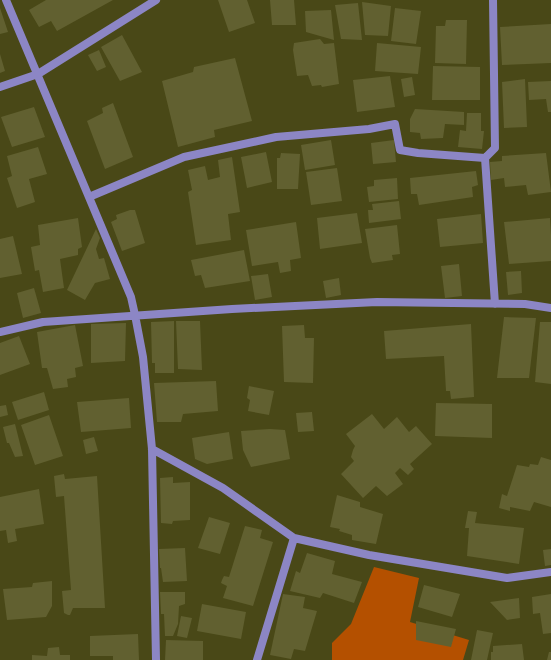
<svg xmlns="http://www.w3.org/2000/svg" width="551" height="660" viewBox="0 0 551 660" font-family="'Open Sans',sans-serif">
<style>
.forest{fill:#b45000}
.building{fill:#616030}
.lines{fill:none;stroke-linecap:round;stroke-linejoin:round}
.minor{stroke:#8c86c5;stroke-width:8}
</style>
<rect width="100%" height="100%" fill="#494817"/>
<path class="forest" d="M374 567 419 578 410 622 469 640 463 660H332V643L351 624Z"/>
<path class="building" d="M46 0H113L57 31 51 21 39 27 29 10Z
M218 0H247L255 23 229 32Z
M270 0H294L296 25H272Z
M362 2 391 6 388 36 365 35Z
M358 3 362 40 341 39 335 5Z
M0 8 8 32 0 34Z
M395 8 421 11 416 44 391 41Z
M331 10 334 40 306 32 305 11Z
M446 20H467L466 64 435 63 436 26H445Z
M551 24V63L502 65 500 27Z
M122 35 142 72 120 81 101 47Z
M320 39 324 44 334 43 339 84 322 87 321 85 312 86 308 75 297 76 293 50 294 43Z
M377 43 421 47 418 74 375 71Z
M99 50 106 67 97 71 88 55Z
M0 54 5 71 0 73Z
M235 58 252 121 214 130 215 137 178 147 162 81 193 72 194 67Z
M433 66 480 67V100H432Z
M390 76 395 107 357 112 353 80Z
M412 77 415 95 404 97 401 79Z
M525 79 527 127 504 128 502 82Z
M551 81V112H548L546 99 529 100 528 82Z
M113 103 133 157 105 169 87 121 103 113 102 108Z
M34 107 45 137 12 147 1 117Z
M415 109 464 112V125L445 124 443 138 421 139 420 133 410 132V119Z
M467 113H481V131H484L482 149 458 147 460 130 466 131Z
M331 140 335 165 305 170 301 145Z
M394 140 396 162 373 164 371 143Z
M38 147 47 174 29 179 35 202 17 208 7 178 12 176 7 156Z
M266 152 272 182 247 188 241 157Z
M281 153 300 154 298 189H277V158H280Z
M546 153 551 192 528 195 526 185 505 187 504 178 491 180 490 162 502 161V156Z
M232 157 240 212 228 214 231 240 196 245 188 192 192 190 188 170 205 166 208 180 220 177 218 160Z
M337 168 342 201 311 205 306 172Z
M476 171 478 185 472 187 473 197 419 205 417 194H411L410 178Z
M397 178 398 199 369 202 367 187 374 186V180Z
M399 201 401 219 369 223 368 210H373L372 204Z
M130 210H135L145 243 122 251 111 222 117 219 116 215Z
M357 213 362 243 320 249 317 218Z
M481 214 483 243 440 247 437 219Z
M78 218 82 247 78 249V255L60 259 64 288 43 292 39 270 35 271 31 247 40 245 38 225Z
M550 218 551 235V261L509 264 504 222Z
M296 222 301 258 290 260 291 271 280 273 278 262 252 266 246 230Z
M397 225 400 254 392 255 393 260 372 263 370 258 365 229Z
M96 229 100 238 96 249 99 259 104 258 110 279 95 283 85 300 67 290Z
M13 236 22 274 0 278V239Z
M244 250 250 281 205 288 201 275 195 276 191 260Z
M459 264 462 296 445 298 441 266Z
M521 271 522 293 508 295 506 272Z
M268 274 272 297 255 300 251 276Z
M339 278 341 295 326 298 323 281Z
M34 288 41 313 23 318 17 293Z
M504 317 536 318 529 378H497Z
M174 321V373H155V363H152L151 322Z
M176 321H200L202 370 178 369Z
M540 322H551V384L535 382Z
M126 323 125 361 91 363V324Z
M471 324 474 397 451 399 450 391H446L444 356 386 359 384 331Z
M75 325 83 366 75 368 76 377 67 379 68 387 53 389 47 368H42L37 332Z
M304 325 305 338H314L313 383 284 382 282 326Z
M19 336 30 364 0 375V343Z
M216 381 218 411 183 414 181 422H157L154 383Z
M249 386 274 391 269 415 248 411 250 400 247 398Z
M44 392 49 410 18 420 12 402Z
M129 398 131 428 81 432 77 402Z
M436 403 492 404V438L435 436Z
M6 405 8 415 0 417V406Z
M312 412 314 431 298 432 296 413Z
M372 414 384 429 397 417 409 432 416 426 432 444 410 464 414 469 408 475 400 468 395 473 403 484 387 496 376 486 363 498 341 474 354 461 351 457 353 450 355 446 346 434Z
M49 415 63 456 35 465 21 425Z
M15 424 23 456 15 457 9 443H7L3 427Z
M270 429 285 430 290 459 251 467 243 450 241 431Z
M229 432 233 459 207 464 195 459 192 438Z
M94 437 98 451 86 454 83 440Z
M541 457 551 460V507L534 502 530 511 510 507V511L499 508 502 494 507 496 517 465 529 467 530 464 538 465Z
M64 474 65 479 97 476 105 608H73L70 615H68L64 613 62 591 71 590 64 496 56 497 54 476Z
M173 477V483L190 482V520L173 521 172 524 161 523 160 478Z
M39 489 44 524 15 529 17 541 8 543 6 530 0 531V497Z
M337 495 360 502V507L383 514 376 544 352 540V535L339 531 340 529 330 527Z
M468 511 477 512 475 523 524 528 519 564 467 556 469 528H465Z
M209 517 230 523 220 554 198 548Z
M245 526 262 530 260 538 273 542 253 606 223 598 227 586 221 583 222 580 224 576 229 577Z
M185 548 187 581 163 582 161 568H160L159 549Z
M551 549V565L545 566 543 550Z
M307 553 335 561 332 574 362 582 354 603 323 593 320 598 290 591 296 571 300 573Z
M52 581V606L46 617 7 620 3 589 32 587 33 583Z
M424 585 460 594 452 617 418 607Z
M160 592H185V604L179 606 178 624 173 636H165L164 614H161Z
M283 594 305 597 303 608 317 611 305 651 294 649 291 659 270 655Z
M551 594V633L543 634 540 613 533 614 532 597Z
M519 598 520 618 507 620 490 602Z
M202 604 246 612 241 639 197 631Z
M181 616 192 618 187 638 177 636Z
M416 621 456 629 451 647 416 640Z
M477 630 493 633 487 660H471Z
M138 634 139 660H113V656H90V636Z
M166 640 203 641V660H165Z
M522 644 524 660H491V652H493V646Z
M59 647 60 655H70V660H32V655L47 656 48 648Z
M549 652H551V660H547Z"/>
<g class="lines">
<path class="minor" d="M6 0 131 297 135 315 143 357 152 449 156 660
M493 0 495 148 485 158 495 304
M0 87 38 74 156 0
M89 197 184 157 276 137 369 129 395 124 400 150 418 153 485 158
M0 332 43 322 232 309 377 302 525 304 551 308
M152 449 223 488 294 538 369 555 507 578 551 572
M257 660 294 538"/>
</g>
</svg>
